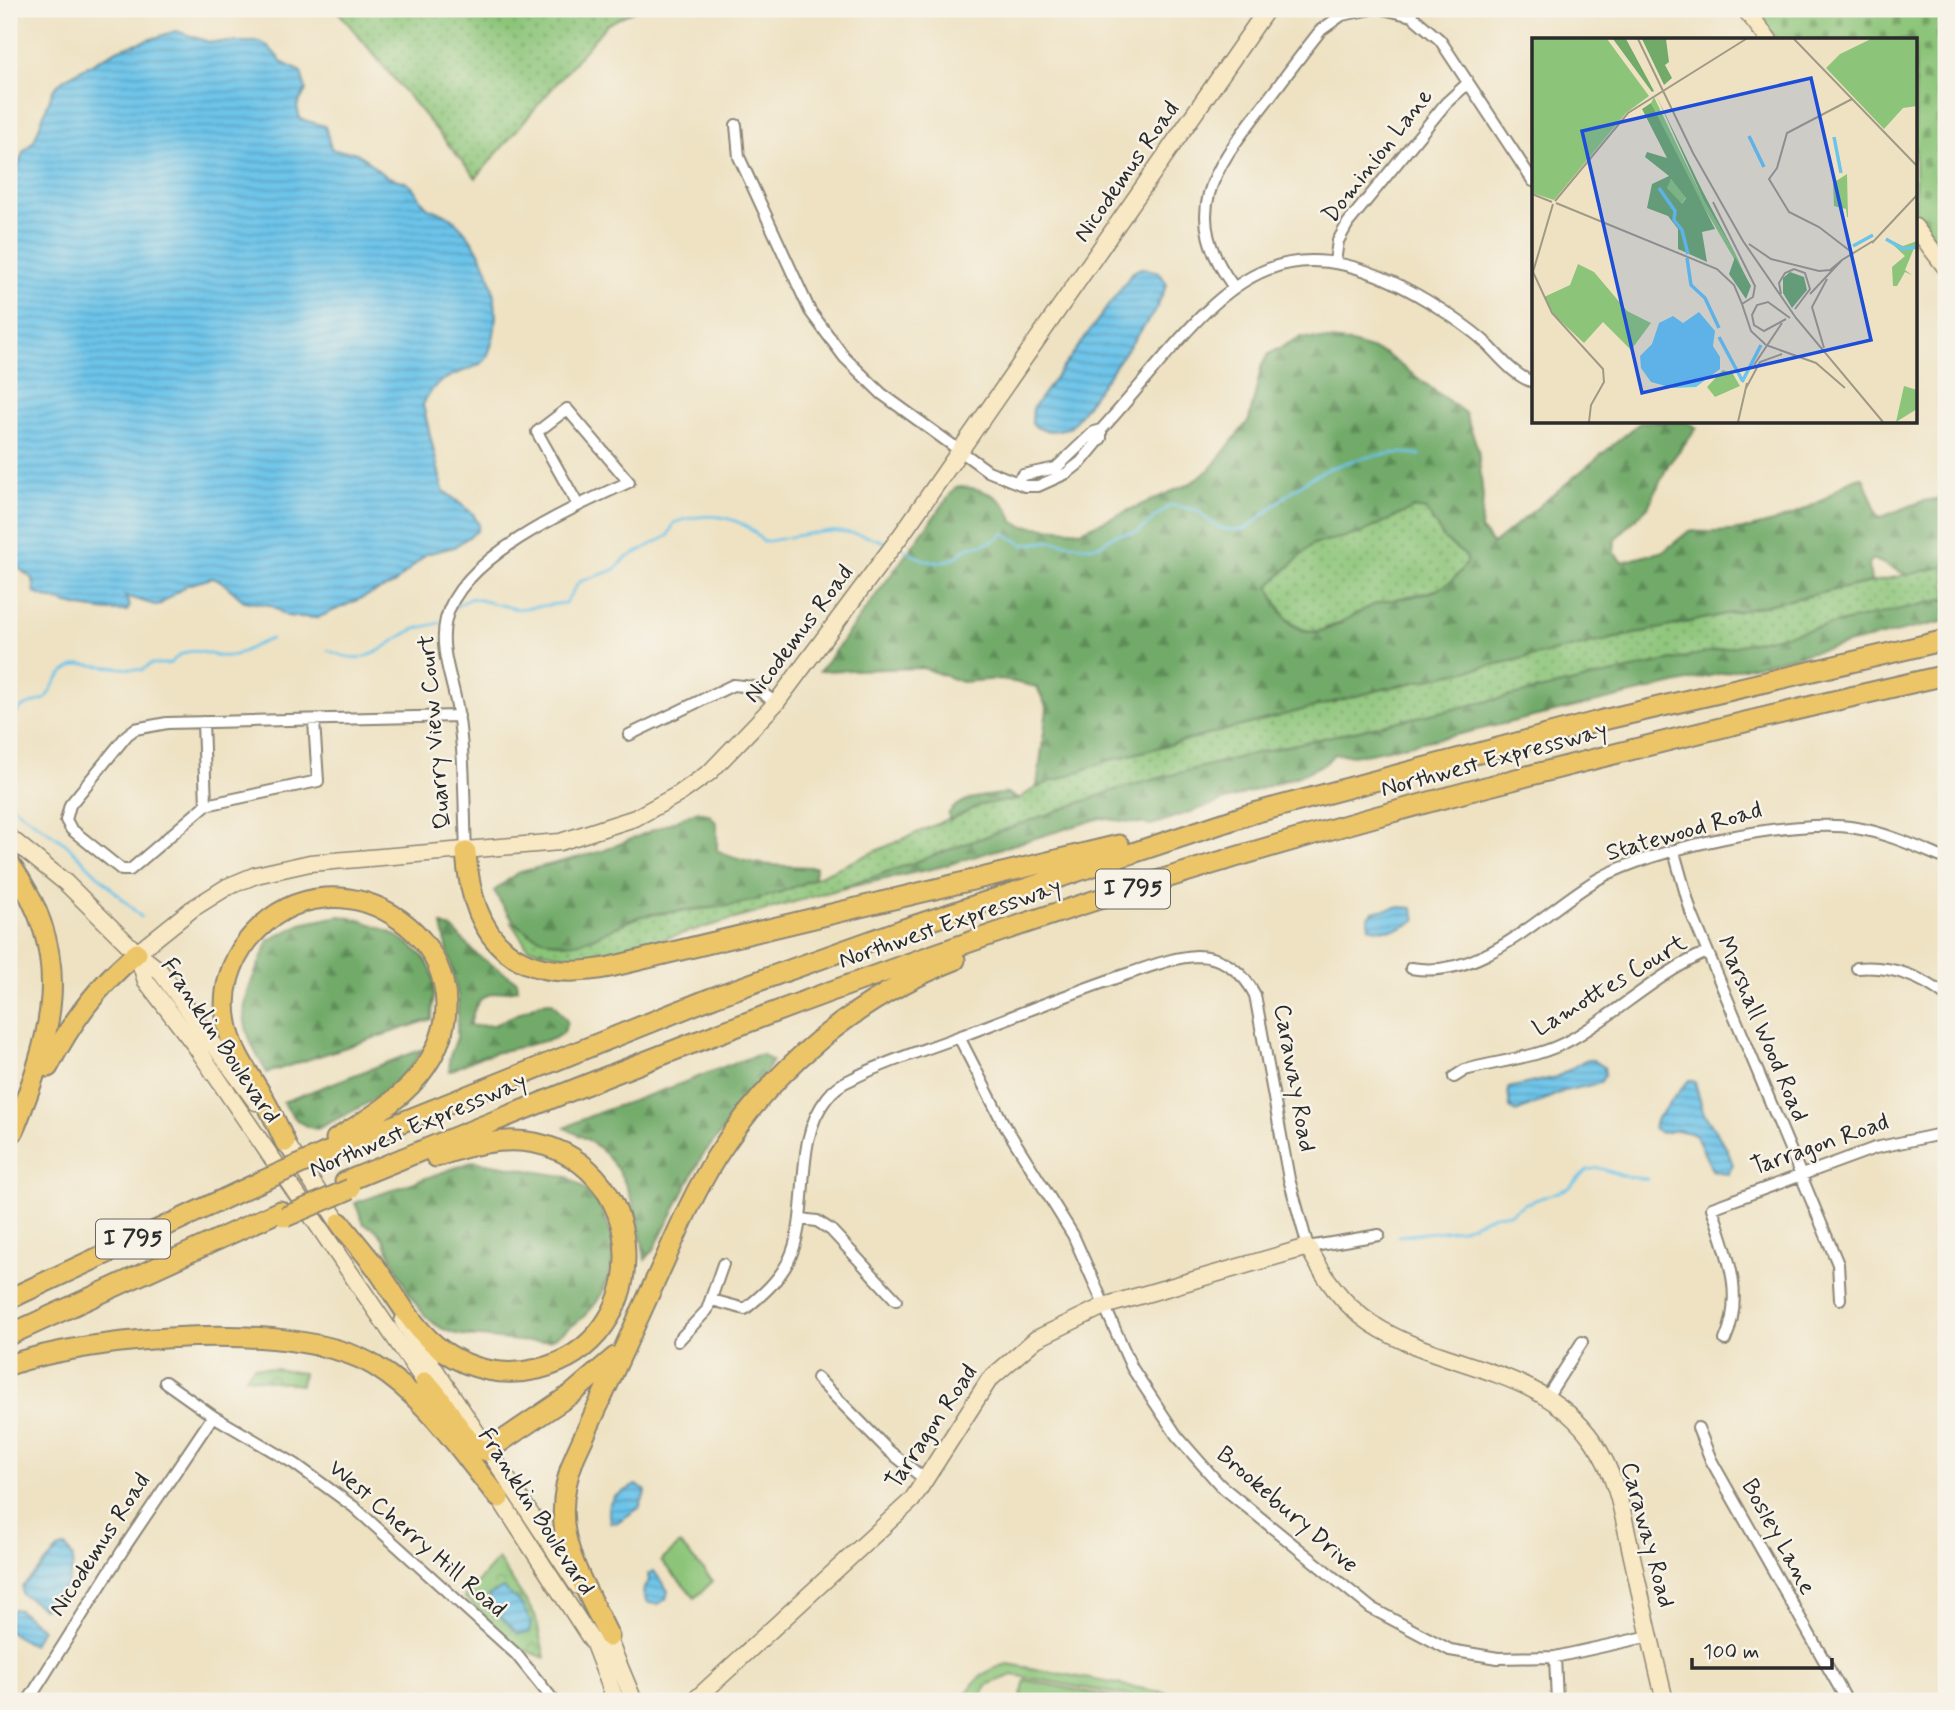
<svg xmlns="http://www.w3.org/2000/svg" width="1955" height="1710" viewBox="0 0 1955 1710" font-family="Mynerve,sans-serif">
<style>
.grass{fill:url(#grass-dots);stroke:#5c7852;stroke-width:2}
.forest{fill:url(#forest-firs);stroke:#4e6a4a;stroke-width:2;fill-rule:evenodd}
.cemetery{fill:url(#cemetery-stones);stroke:#5c7852;stroke-width:2}
.park{fill:url(#park-crowns);stroke:#5c7852;stroke-width:2}
.garden{fill:#8cc579;stroke:#5c7852;stroke-width:2}
.water{fill:url(#water-rules);stroke:#4c788a;stroke-width:2}
.lines{fill:none;stroke-linecap:round;stroke-linejoin:round}
.stream{stroke:#6cc4ea;stroke-width:2.5}
.street-casing{stroke:#8c8677;stroke-width:14}
.secondary-casing{stroke:#8c8677;stroke-width:19}
.highway-casing{stroke:#8c8677;stroke-width:23}
.street{stroke:#fff;stroke-width:10}
.secondary{stroke:#f8e8c3;stroke-width:16}
.highway{stroke:#edc569;stroke-width:19}
.highway-bridge-casing{stroke:#8c8677;stroke-width:23;stroke-linecap:butt}
.highway-bridge{stroke:#edc569;stroke-width:19}
.labels{text-anchor:middle;dominant-baseline:central;stroke-width:5;stroke-linejoin:round;paint-order:stroke}
.shield{fill:#f7f3e8;stroke:#686764;stroke-width:2}
.shield-label{font-size:23px;font-weight:bold;fill:#2b2b2b}
.street-label{font-size:24px;fill:#2b2b2b;stroke:#f7f3e8}
.inset-river{fill:none;stroke:#6cc4ea;stroke-width:3.5}
.inset-road{fill:none;stroke:#a09986;stroke-width:2}
.view{fill:#1d4ed8;fill-opacity:0.15;stroke:#1d4ed8;stroke-width:3.5}
.inset-edge{fill:none;stroke:#2b2b2b;stroke-width:3.5}
</style>
<defs>
<pattern id="grass-dots" width="8" height="8" patternUnits="userSpaceOnUse" patternTransform="scale(1.75)"><rect width="8" height="8" fill="#8cc579"/><path d="M2 2h.1M6 6h.1" fill="none" stroke="#73a063" stroke-width="1.8" stroke-linecap="round"/></pattern>
<pattern id="forest-firs" width="22" height="20" patternUnits="userSpaceOnUse" patternTransform="scale(1.75)"><rect width="22" height="20" fill="#71aa69"/><path d="M5 1l3.5 6h-7zM16 11l3.5 6h-7z" fill="#5d8b57"/></pattern>
<pattern id="cemetery-stones" width="16" height="16" patternUnits="userSpaceOnUse" patternTransform="scale(1.75)"><rect width="16" height="16" fill="#8cc579"/><path d="M2 7V4a2 2 0 0 1 4 0v3zM10 15v-3a2 2 0 0 1 4 0v3z" fill="#73a063"/></pattern>
<pattern id="park-crowns" width="20" height="18" patternUnits="userSpaceOnUse" patternTransform="scale(1.75)"><rect width="20" height="18" fill="#8cc579"/><path d="M2 6a3 3 0 1 1 6 0M12 15a3 3 0 1 1 6 0" fill="none" stroke="#73a063"/></pattern>
<pattern id="water-rules" width="6" height="5" patternUnits="userSpaceOnUse" patternTransform="scale(1.75)"><rect width="6" height="5" fill="#6cc4ea"/><path d="M0 2.5h6" fill="none" stroke="#599fbe"/></pattern>
</defs>
<rect width="100%" height="100%" fill="#f7f3e8"/>
<filter id="ink" filterUnits="userSpaceOnUse"><feTurbulence type="fractalNoise" baseFrequency=".0143" numOctaves="2"/><feDisplacementMap in="SourceGraphic" scale="14" xChannelSelector="R" yChannelSelector="G"/><feConvolveMatrix kernelMatrix="1 2 1 2 8 2 1 2 1" color-interpolation-filters="sRGB"/></filter>
<filter id="wash" filterUnits="userSpaceOnUse"><feTurbulence type="fractalNoise" baseFrequency=".00686" numOctaves="4" result="noise"/><feDisplacementMap in="SourceGraphic" scale="28" xChannelSelector="R" yChannelSelector="G"/><feGaussianBlur stdDeviation="1.57" result="paint"/><feColorMatrix in="noise" values="0 0 0 0 0 0 0 0 0 0 0 0 0 0 0 0 0 1.4 0 .05"/><feComposite in="paint" operator="in"/></filter>
<g filter="url(#wash)">
<rect width="100%" height="100%" fill="#eee2c3"/>
<path class="grass" d="M336 9H637L606 25 476 178Z
M1414 508 1426 510 1445 540 1466 556 1467 562C1442 600 1428 588 1393 600 1369 608 1346 620 1322 630 1292 636 1279 610 1269 586L1313 544 1359 534Z
M1946 566V599L1256 753 1118 789 840 889 614 953 585 960 528 948 510 921 542 939 565 944 577 942 642 916 730 906 790 889 980 805 1018 799 1037 787 1107 761 1379 690Z"/>
<path class="forest" d="M1300 337 1348 342 1384 353 1465 413 1478 449 1483 497 1481 530 1493 544 1641 422H1687L1697 428 1668 465 1648 507 1615 539 1614 553 1622 562 1664 551 1689 531C1735 536 1781 523 1821 501 1836 492 1846 478 1863 477L1879 518 1923 501 1946 497V566L1907 575 1873 559 1869 564 1871 582 1379 690 1107 761 1037 787 1047 708 1037 687 1000 679 962 682 923 668 820 671 956 487C980 486 1008 497 1013 522L1023 526 1081 531 1191 483 1210 469 1249 420 1262 364 1269 354ZM1414 508 1426 510 1445 540 1466 556 1467 562C1459 574 1453 581 1441 588 1421 598 1399 597 1378 603 1357 610 1332 634 1309 632 1287 630 1275 603 1269 586L1313 544 1359 534Z
M1946 599V621L1460 734 1360 755 1334 754 1326 763 1301 775 1151 825 1101 818 940 867 840 889 1118 789 1256 753Z
M1007 793 1018 799 980 805 950 820 948 814C962 795 985 797 1007 793Z
M698 811 710 815 717 824V850C747 867 782 866 816 867L813 879C786 891 756 902 727 906 699 910 669 909 642 916 616 923 589 947 562 943 524 938 511 922 494 891L517 873 603 851Z
M339 916C371 919 430 945 434 981 435 993 432 1007 432 1019L267 1073C230 1011 244 1002 269 940L301 924Z
M442 925 453 929 477 955 517 981 518 989C487 995 476 991 470 1026L494 1025 540 1003 552 1002 567 1021 564 1032 553 1039 482 1056 450 1071 449 1059 457 1037 458 998Z
M423 1049C395 1096 363 1105 317 1129 299 1126 293 1117 283 1102Z
M762 1054 772 1061 761 1083 702 1156 653 1251 645 1260C639 1219 630 1175 598 1147 589 1139 575 1134 565 1128 595 1112 624 1104 655 1093 692 1081 725 1064 762 1054Z
M474 1161 568 1177C627 1211 627 1289 572 1326 565 1330 557 1338 549 1340 530 1344 510 1340 490 1338 469 1336 447 1336 430 1320 407 1299 396 1266 383 1238L375 1229 364 1224 355 1203Z"/>
<path class="cemetery" d="M1753 9H1946V255L1915 215V40H1778Z"/>
<path class="park" d="M254 1366 303 1373 301 1385 246 1377Z
M498 1559 535 1615 545 1658 519 1648 464 1597Z"/>
<path class="garden" d="M680 1544 713 1581 695 1598 661 1561Z
M1008 1664 1172 1694 1189 1701H1156L1013 1675 989 1684 977 1701H964C971 1680 987 1669 1008 1664Z
M1025 1680 1133 1701H1020Z"/>
<path class="water" d="M176 31 209 42H260L268 46 283 63 301 72 306 90 297 106 300 119 325 126 331 148C339 154 347 149 356 153 367 158 375 170 386 176 394 180 402 179 410 185 417 191 420 200 426 206 432 212 443 211 450 217 489 250 508 309 487 357 479 374 436 368 423 405L443 490 473 514 479 525 477 531 454 547 426 554 394 584 317 618 287 616 270 605 244 601 221 581 212 578 187 585 158 606 125 596 130 606 127 611C95 612 65 605 35 593L33 579 9 561V179L18 167 23 152 34 141 53 90 64 79 119 49Z
M1141 268 1159 272 1167 284 1155 311 1071 427C1057 431 1044 434 1032 424L1033 408 1133 272Z
M1396 907 1412 908 1416 919C1405 930 1384 932 1369 927L1368 918 1373 912Z
M1585 1060H1593L1604 1067 1605 1074 1600 1083 1564 1091 1516 1112 1510 1108 1508 1088 1557 1077Z
M1689 1080 1695 1082 1703 1112 1727 1149 1733 1165 1728 1174 1712 1170 1695 1134 1677 1130 1661 1133 1654 1128 1657 1118Z
M636 1485 646 1491 639 1508 616 1523 610 1522 608 1507 614 1497Z
M66 1547 73 1558C73 1577 63 1601 43 1608L22 1594V1587L60 1548Z
M654 1571 668 1591 666 1599 658 1604 649 1603C641 1596 642 1588 649 1581L648 1574Z
M503 1588 522 1605 531 1622 529 1633 518 1634 490 1606 489 1595Z
M13 1609 19 1610 42 1629 32 1645 9 1632V1614Z"/>
<g class="lines">
<path class="stream" d="M905 550C923 560 936 568 956 557 961 554 963 549 969 547 982 544 994 544 1004 533L1024 545 1050 541 1090 547 1100 545 1115 535 1138 532 1170 505 1198 510C1211 526 1225 533 1245 529 1266 515 1283 496 1305 482 1331 463 1388 448 1420 455
M455 607 471 598 517 609 565 603 579 582 614 570 626 558 668 536 674 523C706 511 742 514 763 542 816 533 834 523 888 543
M328 650C371 671 381 644 415 629 423 626 433 626 441 622
M9 721 22 707 45 699C56 682 61 668 81 664L142 670 151 664H169C196 637 207 662 235 655 247 651 258 643 271 639
M9 804 67 845 141 917
M1398 1236 1461 1229 1494 1215 1511 1213 1524 1204 1569 1188 1587 1170 1599 1168 1627 1177 1647 1179"/>
</g>
</g>
<g filter="url(#ink)">
<g class="lines">
<defs>
<path id="street" d="M1383 9 1412 16 1440 40 1533 181
M736 125 739 157 810 311 845 358 882 394 988 471 1025 486H1038L1067 473 1081 462 1101 438V430
M1335 262 1338 241 1348 223 1446 103 1468 83
M1233 286C1181 214 1212 172 1259 111 1280 84 1300 56 1321 30L1342 15 1372 9
M1017 481 1023 475 1056 468 1094 432 1101 430C1213 307 1262 193 1442 310 1457 320 1472 330 1485 342 1500 357 1513 375 1533 382
M314 721 318 781 206 805 130 870H122L71 829 66 820 70 805 127 735 135 729 167 723 459 716
M203 722 206 805
M629 735 733 685 754 687 776 703
M466 852C464 806 465 759 458 713 454 682 438 651 446 619 461 556 574 507 629 482L567 409 537 432 578 505
M1674 852 1691 912 1838 1264 1840 1299
M1411 968C1482 981 1542 912 1598 879 1651 849 1796 817 1856 828 1887 833 1917 847 1946 859
M1857 968C1890 965 1920 976 1946 996
M959 1037 1002 1121 1073 1235 1132 1368 1177 1436 1220 1485 1371 1608 1450 1650 1498 1658 1555 1657 1650 1636
M1454 1077 1465 1070C1502 1060 1539 1058 1572 1039 1619 1012 1658 973 1707 952
M800 1219 817 1221 831 1230 896 1300
M712 1300 745 1309C762 1295 778 1281 788 1262 813 1212 791 1143 827 1098 833 1090 842 1083 852 1079 886 1061 925 1050 961 1036 1017 1015 1073 992 1130 973 1152 966 1174 957 1197 956 1223 956 1244 973 1255 995L1289 1179 1308 1247 1379 1235
M1725 1340C1745 1294 1727 1254 1712 1208L1875 1148 1946 1133
M678 1341 707 1310 723 1264
M817 1378 889 1451 927 1481
M165 1382 213 1416 295 1464 354 1507 516 1654 554 1701
M1547 1397 1582 1342
M1698 1428 1711 1460 1847 1701
M1555 1657 1557 1701
M28 1701 126 1545 213 1416"/>
<path id="secondary" d="M1745 9 1769 40
M1915 227 1946 268
M9 837 66 883 137 953 159 970 256 1102
M137 953 192 909 227 887 256 875 310 863 560 842 635 818 679 794 710 772 776 703 902 534 1267 9
M137 953 146 981 194 1044 431 1391
M280 1134 345 1232
M403 1321 578 1586
M494 1490 594 1644 616 1701
M604 1629 634 1701
M694 1701 912 1500 989 1380 1036 1339 1104 1306 1308 1247C1324 1277 1342 1304 1372 1324 1443 1370 1541 1366 1593 1441 1618 1476 1624 1521 1633 1561 1643 1608 1654 1655 1665 1701"/>
<path id="highway" d="M466 852C472 944 518 985 610 967L1119 845
M9 863C77 956 52 1035 13 1132
M48 1067C71 1022 98 985 137 953
M285 1142C279 1129 273 1115 266 1103 252 1076 232 1054 227 1023 221 993 230 962 249 939 338 833 503 951 426 1066 405 1098 368 1119 336 1139
M325 1153 714 997 901 930 1250 814 1603 720 1946 640
M345 1182C572 1089 800 998 1032 921 1332 821 1639 745 1946 675
M340 1223C352 1238 365 1253 377 1269 397 1297 413 1330 443 1351 471 1370 504 1377 538 1369 656 1341 653 1168 535 1143 502 1136 467 1146 436 1157
M9 1299 260 1182
M9 1335 280 1211
M9 1365C93 1336 298 1318 375 1366 428 1399 460 1451 499 1498
M425 1382C446 1398 463 1448 487 1451L573 1393 615 1357
M609 1637C578 1570 545 1530 575 1456 600 1401 625 1347 650 1292 671 1248 689 1201 715 1159 772 1069 855 999 955 960"/>
</defs>
<use href="#street" class="street-casing"/>
<use href="#secondary" class="secondary-casing"/>
<use href="#highway" class="highway-casing"/>
<use href="#street" class="street"/>
<use href="#secondary" class="secondary"/>
<use href="#highway" class="highway"/>
<defs>
<path id="highway-bridge" d="M260 1182 325 1153
M285 1217 350 1189"/>
</defs>
<use href="#highway-bridge" class="highway-bridge-casing"/>
<use href="#highway-bridge" class="highway-bridge"/>
</g>
</g>
<g class="labels">
<g class="shield">
<rect x="1096" y="869.5" width="74" height="39" rx="5"/>
<rect x="96" y="1219.5" width="74" height="39" rx="5"/>
</g>
<g class="shield-label">
<text x="1133" y="889">I 795</text>
<text x="133" y="1239">I 795</text>
</g>
<g class="street-label">
<text transform="translate(1378 156) rotate(-52)">Dominion Lane</text>
<text transform="translate(1127 172) rotate(-55)">Nicodemus Road</text>
<text transform="translate(799 634) rotate(-53)">Nicodemus Road</text>
<text transform="translate(435 732) rotate(-95)">Quarry View Court</text>
<text transform="translate(1494 760) rotate(-15)">Northwest Expressway</text>
<text transform="translate(1684 832) rotate(-16)">Statewood Road</text>
<text transform="translate(950 924) rotate(-19)">Northwest Expressway</text>
<text transform="translate(1610 986) rotate(-31)">Lamottes Court</text>
<text transform="translate(1762 1029) rotate(67)">Marshall Wood Road</text>
<text transform="translate(220 1041) rotate(56)">Franklin Boulevard</text>
<text transform="translate(1294 1078) rotate(80)">Caraway Road</text>
<text transform="translate(418 1126) rotate(-23)">Northwest Expressway</text>
<text transform="translate(1820 1145) rotate(-19)">Tarragon Road</text>
<text transform="translate(932 1427) rotate(-56)">Tarragon Road</text>
<text transform="translate(1287 1510) rotate(41)">Brookebury Drive</text>
<text transform="translate(536 1512) rotate(57)">Franklin Boulevard</text>
<text transform="translate(1647 1535) rotate(75)">Caraway Road</text>
<text transform="translate(1778 1537) rotate(61)">Bosley Lane</text>
<text transform="translate(417 1539) rotate(41)">West Cherry Hill Road</text>
<text transform="translate(100 1545) rotate(-57)">Nicodemus Road</text>
</g>
</g>
<g transform="translate(1532 38)">
<rect width="385" height="385" fill="#eee2c3"/>
<path d="M122 59 172 163 203 215 218 248 160 149 119 65ZM139 141 154 159 149 167 134 149ZM46 226 62 234 95 273 119 285 99 312 71 284 52 305 22 277 12 259 38 247Z" fill="#8cc579"/>
<path d="M81 1H94L122 53 120 54ZM110 1H134L137 24 133 27 140 40 132 47ZM124 57 170 152 203 215 172 163ZM119 65 183 191 170 194 175 224 146 211V191L136 178 115 170 120 146 137 138 113 119 115 114 135 120 110 71ZM139 141 154 160 150 166 135 150ZM203 219 219 248 214 261 197 236ZM258 234 272 239 275 252 260 270 251 255V240Z" fill="#71aa69" fill-rule="evenodd"/>
<path d="M1 1H75L117 58 94 75 22 162 0 155Z" fill="#8cc579"/>
<path d="M339 1H385V68L371 70 352 91 294 30 308 16ZM354 200 371 208 385 203 373 232 380 237 373 234 365 248H361L360 229 373 218ZM191 332 201 336 208 348 183 359 175 349ZM372 348 385 352V371L364 384Z" fill="#8cc579"/>
<path d="M372 1H385L382 35 369 14ZM315 136 316 179H315L314 171 302 168 301 145Z" fill="#8cc579"/>
<path d="M167 274 183 293 181 308 188 319V331L164 349 141 350 119 344 109 330 108 318 120 306 127 285 141 278 151 285Z" fill="#6cc4ea"/>
<path class="inset-river" d="M217 98 232 129M302 99 309 135M127 150 143 173 142 182 150 192 156 216M354 201 371 211 385 209M321 208 341 197M155 220 159 247 173 260 187 290M187 299 210 342M210 344 229 307"/>
<path class="inset-road" d="M106 1 161 115 211 203 264 280 351 384M262 1 385 128M320 61 255 95 245 130 237 141 257 174 287 189 322 216M0 156 20 164M23 163 96 75 214 1M181 164 223 248 221 259 210 266M24 165 185 231 202 247 210 266M21 166 1 234 20 275 71 331 72 344 59 367 57 384M340 205 385 157M217 206 239 221 287 233 298 232 310 222M249 256 247 245 253 235 262 231 273 235 278 251 263 271M278 256 310 222 341 203M210 266 219 293 234 307M254 281 232 293 222 287 220 277 225 267 236 264 258 280M234 307 284 325 313 350M292 310 280 269 295 241M222 327 250 285M214 350 228 324 250 316M206 384 215 345"/>
<path class="view" d="M279 40 339 302 110 355 50 93Z"/>
<rect width="385" height="385" class="inset-edge"/>
</g>
<rect width="1955" height="1710" fill="none" stroke="#f7f3e8" stroke-width="35"/>
<path d="M1692 1658v10h140v-10" fill="none" stroke="#2b2b2b" stroke-width="3.5"/>
<text x="1703" y="1658" font-size="21" fill="#2b2b2b" stroke="#f7f3e8" stroke-width="5" paint-order="stroke">100 m</text>
</svg>
